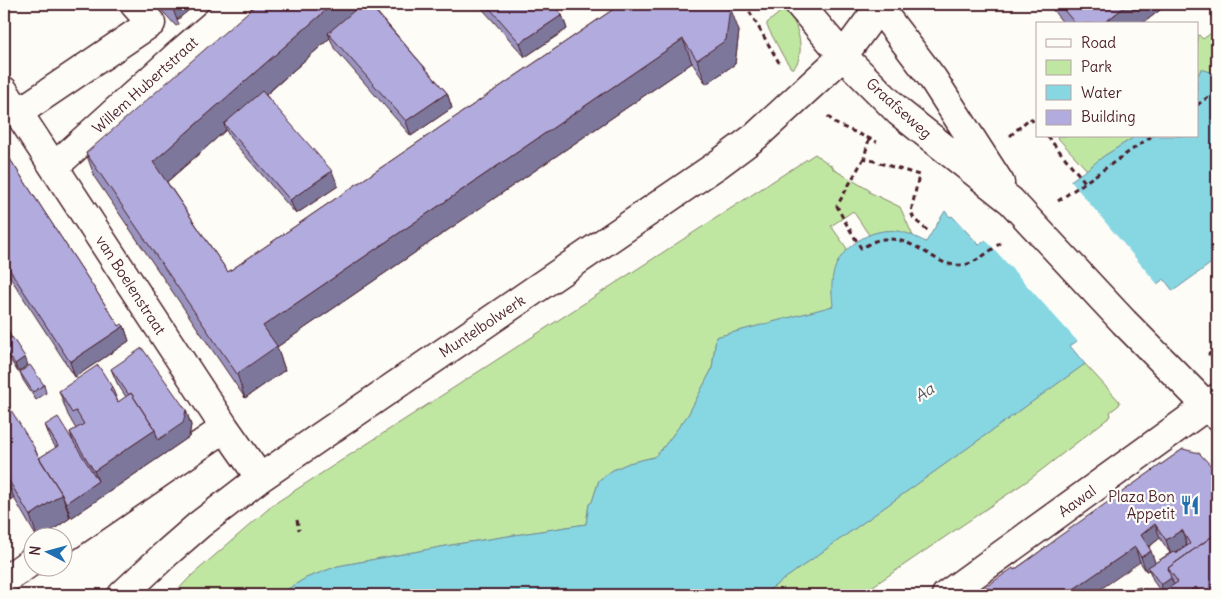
<svg xmlns="http://www.w3.org/2000/svg" width="1221" height="599" viewBox="0 0 1221 599" font-family="Delius,sans-serif">
<style>
.green{fill:#c0e7a2;stroke:#858366}
.water{fill:#87d7e3;stroke:#6f8d99}
.pier{fill:#fdfcf7}
.lines{fill:none;stroke-linecap:round;stroke-linejoin:round}
.street-casing{stroke:#4a1f2b;stroke-width:31}
.secondary-casing{stroke:#4a1f2b;stroke-width:31}
.path{stroke:#4a1f2b;stroke-width:3;stroke-dasharray:5 4;stroke-linecap:butt}
.street{stroke:#fdfcf7;stroke-width:28}
.secondary{stroke:#fdfcf7;stroke-width:28}
.wall{fill:#9994bf;stroke:#4a1f2b;fill-rule:evenodd}
.shaded-wall{fill:#7d789b;stroke:#4a1f2b}
.building{fill:#b2acde;stroke:#4a1f2b}
.labels{text-anchor:middle;dominant-baseline:central;stroke-width:4.5;stroke-linejoin:round;paint-order:stroke}
.street-label{font-size:15px;fill:#4a1f2b;stroke:#fdfcf7}
.poi-label{font-size:15px;fill:#4a1f2b;stroke:#fdfcf7;text-anchor:end}
.water-label{font-size:16px;font-style:italic;fill:#5c5662;stroke:#fdfcf7}
</style>
<rect width="100%" height="100%" fill="#fdfcf7"/>
<filter id="ink" filterUnits="userSpaceOnUse"><feTurbulence type="fractalNoise" baseFrequency=".02" numOctaves="2"/><feDisplacementMap in="SourceGraphic" scale="10" xChannelSelector="R" yChannelSelector="G"/><feConvolveMatrix kernelMatrix="1 2 1 2 8 2 1 2 1" color-interpolation-filters="sRGB"/></filter>
<g filter="url(#ink)">
<path class="green" d="M784 9H787C797 23 807 52 794 68H791L783 56 767 26V23Z
M1217 29V74L1201 69 1197 78V36L1199 35 1203 39Z
M1058 136H1136L1104 156 1087 170 1057 137Z
M815 154 833 167V169L869 190V192L900 207 913 236C898 230 884 229 869 235L853 211 831 226 848 250 840 259 832 291 834 306 716 337 712 369 688 415 662 449 654 457 629 463 613 470 599 480 592 502 589 504 586 524 457 544 338 566 306 578 278 595H173L191 576 274 504Z
M1085 364 1120 402 1119 405 1110 412 1111 416 1030 479 860 595H762Z"/>
<path class="water" d="M1201 69 1217 74V259L1173 291 1164 279 1070 346 1085 364 762 595H278L306 578 338 566 457 544 586 524 589 504 592 502 599 480 613 470 629 463 654 457 662 449 688 415 712 369 716 337 833 306C832 296 831 285 833 275 838 248 871 227 897 231 907 232 917 238 926 242L945 211 950 217 952 216 979 245 1086 170 1104 156 1136 136H1197V78Z"/>
<path class="pier" d="M1069 179 1159 286 1079 343 984 238Z"/>
<g class="lines">
<defs>
<path id="street" d="M4 91 225 428 260 478
M18 113 151 23 134 4
M54 167 180 53 237 4
M62 540 225 428
M4 581 32 561
M122 595 168 552 199 525 260 478 717 165 756 136 843 56 879 7 882 4
M946 595 1207 406 1217 416"/>
<path id="secondary" d="M799 4 843 56 899 112 1011 201 1124 322 1207 406 1217 398
M876 4 933 79 1000 183"/>
</defs>
<use href="#street" class="street-casing"/>
<use href="#secondary" class="secondary-casing"/>
<path class="path" d="M745 4 781 66
M1197 105 1217 91
M828 116 834 123 877 142
M1010 136 1030 118 1037 126
M1047 136 1085 182
M869 139 864 158 919 175 911 212 914 219 928 231
M864 158 837 206 844 220 861 248C866 246 870 243 875 241 894 234 914 245 930 255 942 262 948 266 963 265 975 264 992 249 1002 242
M1058 201 1152 136
M1208 355 1217 348
M297 520 299 530"/>
<use href="#street" class="street"/>
<use href="#secondary" class="secondary"/>
</g>
<path class="wall" d="M156 4H196L177 20 179 24 176 26Z
M370 4 447 93 452 108 411 136 334 48 330 38 266 95 338 186 296 214 230 138 226 130 167 182 228 272 621 4 739 31 735 64 706 84 692 63 277 347 285 370 245 398 95 178 86 153Z
M478 4H553L562 15 567 29 525 57Z
M1048 4H1163L1159 7 1160 10 1142 24H1064Z
M4 150 119 326H124L129 341 75 377 4 268Z
M4 343 28 365 18 372 5 352 4 349Z
M111 369 186 410 191 425 189 437 71 518 69 515 70 518 44 536H36L14 498 4 504V415L35 449 39 458 56 448 51 440 45 425 73 441 70 432 76 429 68 415 59 391 112 387 118 402 126 397 117 383Z
M20 372 44 385 46 393 36 400 23 380Z
M1183 449 1217 595H1163L1154 582 1149 570 1146 571 1140 562 1014 570ZM1160 538 1170 553 1155 563 1149 547ZM1187 545V546L1176 553V552Z"/>
<path class="shaded-wall" d="M171 4H196L177 20Z
M333 4H370L328 33 330 38 228 128 224 124 226 130 162 186 153 162Z
M1128 4H1163L1159 7 1160 10 1142 24H1103Z
M730 7 739 31 735 64 706 84 697 60Z
M562 15 567 29 525 57 520 43Z
M683 39 692 63 277 347 285 370 245 398 237 374 263 326Z
M447 93 452 108 411 136 406 121Z
M332 171 338 186 296 214 290 200Z
M124 326 129 341 75 377 70 362Z
M8 329 11 337 4 342V332Z
M25 357 28 365 18 372 15 364Z
M186 410 191 425 189 437 71 518 66 503 98 481 94 471 155 430Z
M5 474 14 498 4 504V475Z
M62 494 70 518 44 536H37L30 516Z
M1155 524 1160 538 1146 549 1141 535Z
M1182 530 1187 545 1171 555 1166 540Z
M1135 547 1140 562 1092 595H1065Z
M1151 551 1156 565 1148 567 1149 570 1146 571 1141 557Z
M1171 578 1177 592 1167 589 1169 595H1165L1161 585Z
M1196 587 1199 595H1183Z"/>
<path class="building" d="M257 4H333L153 162 228 272 621 4H727L730 7 726 40 697 60 683 39 263 326 277 346 237 374 86 153Z
M362 4H369L447 93 406 121 328 33Z
M486 4H553L562 15 520 43Z
M1059 4H1128L1103 24H1071L1074 22Z
M262 91 332 171 290 200 224 124Z
M4 150 119 326 122 324 124 326 70 362 4 261Z
M4 324 8 329 4 332Z
M12 337 25 357 15 364 4 347V343Z
M142 348 186 410 183 423 158 440 155 430 131 393 129 395 111 369Z
M30 365 44 385 33 392 20 372Z
M98 365 112 387 110 389 118 402 131 393 155 430 94 471 70 432 84 424 76 411 72 413 59 391Z
M11 410 35 449H34L62 494 30 516 5 474 4 475V415Z
M58 417 98 481 66 503 62 494 39 458 58 446 45 425Z
M1183 449 1199 453 1217 472V533L1168 568 1171 578 1161 585 1148 567 1175 551 1176 553 1190 544 1182 530 1166 540 1155 524 1141 535 1151 551 1141 557 1135 547 1065 595H974L1013 568 1014 570 1024 563 1054 541V540Z
M1217 533V595H1202L1196 587 1183 595H1171L1167 589 1178 582 1168 568Z
M1140 587 1146 595H1122L1126 591Z"/>
</g>
<defs>
<symbol id="restaurant-bare" viewBox="-9 -9 18 18"><path d="M-5-6h1v4h1v-4h1v4h1v-4h1v5L-1.5 .5V6h-2V.5L-5-1ZM5-6V6H3V1.5H1.5Q1.5-4 5-6Z" fill="#1f6fb2" stroke="#fdfcf7" stroke-width="2.5" paint-order="stroke"/></symbol>
</defs>
<g fill-rule="evenodd">
<use href="#restaurant-bare" x="1176" y="491" width="28" height="28"/>
</g>
<g class="labels">
<g class="street-label">
<text transform="translate(145 85) rotate(-42)">Willem Hubertstraat</text>
<text transform="translate(899 108) rotate(42)">Graafseweg</text>
<text transform="translate(131 285) rotate(57)">van Boelenstraat</text>
<text transform="translate(482 326) rotate(-34)">Muntelbolwerk</text>
<text transform="translate(1077 501) rotate(-36)">Aawal</text>
</g>
<g class="poi-label">
<text x="1175" y="496">Plaza Bon<tspan x="1175" dy="17">Appetit</tspan></text>
</g>
<g class="water-label">
<text transform="translate(924 392) rotate(-34)">Aa</text>
</g>
</g>
<rect width="1221" height="599" fill="none" stroke="#fdfcf7" stroke-width="20"/>
<rect x="10" y="10" width="1201" height="579" fill="none" stroke="#4a1f2b" stroke-width="2" filter="url(#ink)"/>
<rect x="1036" y="22" width="162" height="115" fill="#fdfcf7" stroke="#b5a4a5"/>
<rect x="1046" y="39" width="25" height="8" fill="#fdfcf7" stroke="#b5a4a5"/>
<text x="1081" y="48" font-size="15" fill="#4a1f2b">Road</text>
<rect x="1046" y="60" width="25" height="15" fill="#c0e7a2" stroke="#b5a4a5"/>
<text x="1081" y="72" font-size="15" fill="#4a1f2b">Park</text>
<rect x="1046" y="85" width="25" height="15" fill="#87d7e3" stroke="#b5a4a5"/>
<text x="1081" y="98" font-size="15" fill="#4a1f2b">Water</text>
<rect x="1046" y="110" width="25" height="15" fill="#b2acde" stroke="#b5a4a5"/>
<text x="1081" y="122" font-size="15" fill="#4a1f2b">Building</text>
<g transform="translate(48 552) rotate(276)"><circle r="24" fill="#fdfcf7" stroke="#b5a4a5"/>
<path d="M0-4L9 19L0 12L-9 19Z" fill="#1f6fb2"/>
<text y="-8" font-size="14" font-weight="bold" text-anchor="middle" fill="#4a1f2b">N</text>
</g>
</svg>
